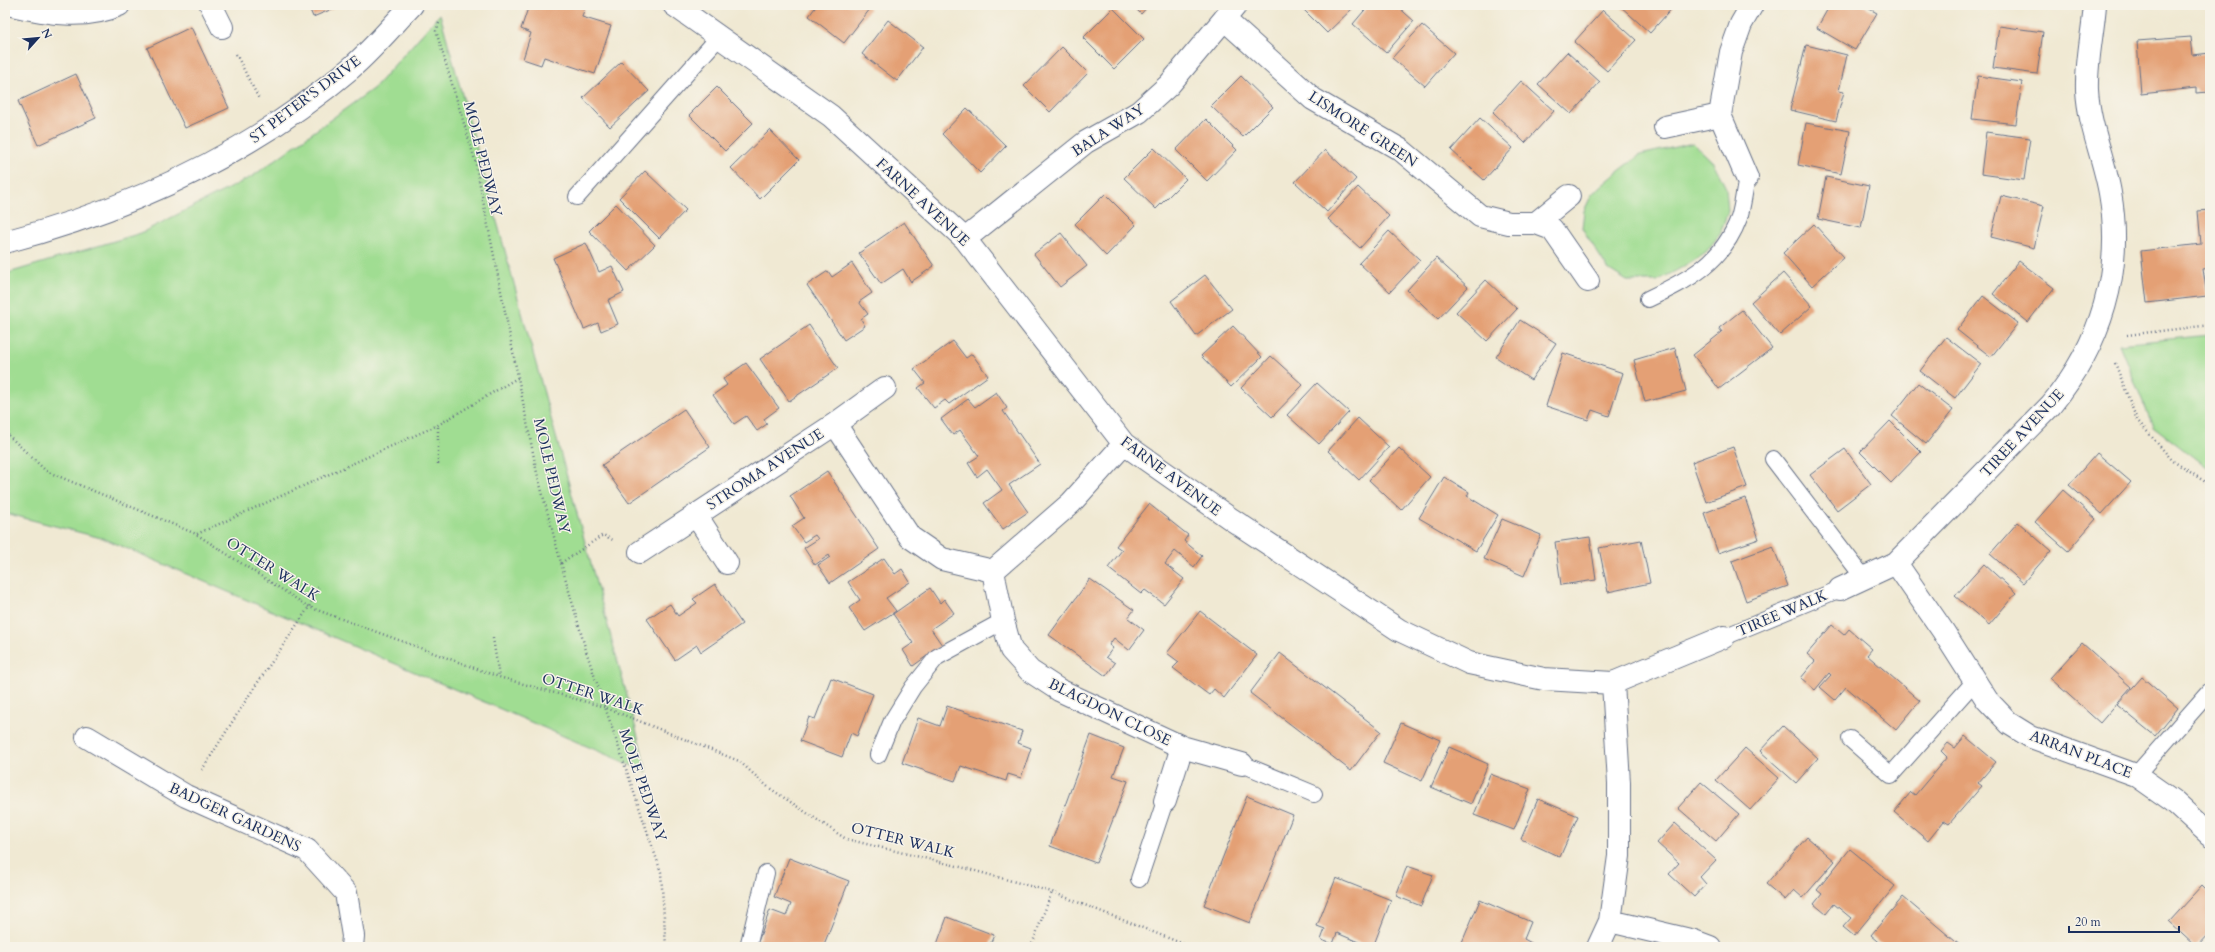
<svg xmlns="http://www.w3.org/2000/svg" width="2215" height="952" viewBox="0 0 2215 952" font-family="Cardo,serif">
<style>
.green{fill:#a0dd92;stroke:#5e8678}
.building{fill:#e4a075}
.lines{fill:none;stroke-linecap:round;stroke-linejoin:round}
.service-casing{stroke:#667087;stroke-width:18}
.minor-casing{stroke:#667087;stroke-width:24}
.tertiary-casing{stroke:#667087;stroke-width:24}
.path{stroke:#667087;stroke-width:2.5;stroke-dasharray:1 3;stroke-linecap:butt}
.service{stroke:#fff;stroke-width:16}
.minor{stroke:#fff;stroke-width:22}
.tertiary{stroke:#fff;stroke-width:22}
.labels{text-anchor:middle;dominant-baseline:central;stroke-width:3;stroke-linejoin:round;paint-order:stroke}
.street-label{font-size:15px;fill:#1b2f5e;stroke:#f7f3e8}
</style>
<rect width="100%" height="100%" fill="#f7f3e8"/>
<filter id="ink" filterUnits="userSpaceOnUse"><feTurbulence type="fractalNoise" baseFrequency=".025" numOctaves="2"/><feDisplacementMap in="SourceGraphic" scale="8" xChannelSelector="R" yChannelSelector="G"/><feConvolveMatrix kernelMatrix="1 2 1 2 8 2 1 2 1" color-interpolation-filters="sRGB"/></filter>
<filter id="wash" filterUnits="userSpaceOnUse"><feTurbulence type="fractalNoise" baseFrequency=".012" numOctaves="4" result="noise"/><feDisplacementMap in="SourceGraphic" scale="16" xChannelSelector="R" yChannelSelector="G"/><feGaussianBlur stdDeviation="0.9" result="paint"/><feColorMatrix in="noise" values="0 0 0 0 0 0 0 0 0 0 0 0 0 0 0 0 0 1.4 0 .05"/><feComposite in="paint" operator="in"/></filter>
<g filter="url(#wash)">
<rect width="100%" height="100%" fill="#f0e9d3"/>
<path class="green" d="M440 14 631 710 647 772 105 539 5 513V274L141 233 253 176 374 88Z
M1693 143 1713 162 1726 188 1728 211 1720 234 1706 252 1681 268 1657 281H1627L1608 269 1582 228 1584 211 1592 194 1619 171 1640 155Z
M2210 335V470L2153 426 2119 344Z"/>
<g id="blocks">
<path class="building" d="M308 5H342L313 17Z
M529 5H581L585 6 582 17 611 26 595 74 544 57 541 65 523 59 531 33 521 29Z
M817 5H865L870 9 844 43 809 16Z
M1132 5H1149L1141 14Z
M1307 5H1356L1327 33 1303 9Z
M1369 5H1396L1414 21 1386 53 1353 24Z
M1619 5H1675L1650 33Z
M1830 5H1862L1877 13 1855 50 1817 28Z
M1113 8 1144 39 1114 69 1083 38Z
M1603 10 1636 40 1607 71 1574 42Z
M888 20 923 47 897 81 862 54Z
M1422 25 1454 53 1425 86 1392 58Z
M1999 26 2043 32 2037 74 1993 68Z
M191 27 229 108 185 128 147 48Z
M2191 37 2193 55 2210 53V92L2196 93V88L2141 94 2137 41Z
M1806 45 1847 55 1839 91 1844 92 1836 121 1790 110Z
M1062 47 1088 73 1050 112 1024 86Z
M1567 52 1600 82 1571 114 1538 84Z
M621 62 649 91 610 127 583 98Z
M76 74 96 118 38 145 18 101Z
M1241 76 1273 107 1243 137 1211 106Z
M1978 76 2022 82 2016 124 1972 119Z
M1521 81 1554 111 1525 143 1493 112Z
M717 87 753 123 725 151 689 115Z
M967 108 1006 146 980 173 942 134Z
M1480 118 1513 148 1484 180 1451 150Z
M1206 119 1237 150 1207 181 1176 150Z
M1806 123 1850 131 1841 174 1798 165Z
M770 130 799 160 760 199 731 168Z
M1986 132 2030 138 2024 180 1981 174Z
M1154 148 1186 179 1156 209 1124 178Z
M1325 150 1356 179 1327 212 1295 182Z
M645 171 686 210 659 238 619 198Z
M1826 177 1869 186 1861 228 1818 219Z
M1358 187 1389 216 1360 248 1328 219Z
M1105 194 1136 225 1106 256 1075 224Z
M2001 196 2044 206 2034 248 1991 237Z
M616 204 655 245 628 271 589 231Z
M2210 210V268L2203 269 2207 296 2147 303 2141 251 2201 244 2198 211Z
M904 222 934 266 911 282 903 269 881 284 859 253Z
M1814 224 1844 257 1812 286 1783 253Z
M1389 231 1420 260 1390 292 1359 263Z
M1061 233 1087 266 1060 287 1034 254Z
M586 243 599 272 612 266 624 292 608 300 618 324 601 331 598 323 584 329 553 258Z
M1436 258 1468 287 1438 319 1407 290Z
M2019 261 2054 288 2028 322 1993 294Z
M852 263 872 293 859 302 868 314 861 319 865 326 844 340 807 285 828 271 832 277Z
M1783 273 1812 306 1780 335 1751 302Z
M1205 275 1232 309 1196 336 1171 301Z
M1486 280 1517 309 1487 341 1456 312Z
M1983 296 2018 323 1991 357 1957 330Z
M1742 310 1772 348 1719 389 1693 355 1722 332 1719 328Z
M1520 320 1556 343 1531 380 1496 357Z
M809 325 838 368 789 401 760 359Z
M1233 326 1262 357 1231 387 1201 356Z
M1946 337 1981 364 1955 398 1920 371Z
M953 341 966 358 972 354 988 376 949 404 945 400 934 408 918 388 925 383 914 369Z
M1675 348 1686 391 1645 402 1634 360Z
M1563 353 1623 373 1609 416 1592 410 1588 420 1546 406Z
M1271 356 1303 385 1272 417 1241 388Z
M746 363 779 408 764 419 767 424 757 431 746 416 734 424 713 395 727 385 723 379Z
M1317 383 1349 412 1319 444 1287 415Z
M1918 383 1953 410 1926 444 1892 416Z
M996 392 1007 408 1003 411 1040 464 1009 485 1028 512 1003 529 984 503 1002 490 987 469 977 477 968 463 979 456 960 430 953 435 941 419 968 399 975 407Z
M684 409 710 447 629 503 602 465Z
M1358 418 1389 447 1359 480 1328 451Z
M1890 421 1921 452 1891 483 1860 452Z
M1733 447 1747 487 1706 502 1692 462Z
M1399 448 1430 477 1401 510 1369 480Z
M1845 449 1871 484 1837 510 1810 475Z
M2097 453 2131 482 2102 514 2069 485Z
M827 471 879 549 830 583 818 565 830 557 829 555 815 565 804 548 818 539 815 535 804 542 792 526 804 518 790 496Z
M1444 477 1469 492 1467 496 1498 515 1476 551 1419 518Z
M2063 490 2096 519 2068 551 2035 522Z
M1745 498 1759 539 1718 553 1704 513Z
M1149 504 1188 535 1184 541 1202 556 1194 567 1175 551 1171 556 1165 564 1184 579 1164 604 1145 590 1141 594 1108 568 1122 550 1116 546Z
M1502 519 1541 535 1524 576 1484 559Z
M2018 522 2051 551 2023 583 1990 554Z
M1590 537 1596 580 1561 585 1555 542Z
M1641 540 1650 583 1608 592 1599 548Z
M1773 546 1788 586 1746 601 1732 561Z
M884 558 895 574 902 569 910 582 886 598 896 611 865 631 849 608 860 600 848 582Z
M1984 564 2016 593 1989 625 1955 596Z
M1090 579 1134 610 1128 618 1144 630 1129 650 1114 638 1109 645 1113 648 1106 657 1115 663 1106 676 1049 635Z
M715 584 742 624 701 652 697 645 675 660 647 619 670 604 678 616 697 603 693 599Z
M930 588 940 603 944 599 954 613 931 629 942 645 913 666 903 650 913 643 893 614Z
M1200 611 1257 655 1224 698 1214 689 1209 695 1173 668 1179 662 1167 653Z
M1832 625 1844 635 1849 629 1872 649 1867 655 1920 701 1896 730 1846 687 1835 700 1820 687 1831 675 1829 673 1815 690 1801 678 1815 661 1807 654Z
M2082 643 2131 687 2100 723 2050 678Z
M1280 653 1381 731 1351 771 1250 693Z
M2142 677 2178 708 2155 736 2117 705Z
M831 678 873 694 857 736 851 733 842 757 800 741 809 717 815 719Z
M947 706 1022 731 1018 743 1031 748 1021 778 1008 774 1006 781 961 766 955 781 902 763 918 718 940 726Z
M1401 723 1440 740 1422 781 1383 763Z
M1783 726 1818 758 1796 783 1760 751Z
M1091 735 1124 748 1113 776 1128 781 1096 863 1050 846Z
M1965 736 1996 762 1978 783 1982 786 1949 824 1944 821 1928 841 1894 812 1911 792 1915 795 1947 757 1941 751 1948 743 1955 748Z
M1449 747 1488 764 1471 804 1431 787Z
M1745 748 1779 778 1750 810 1716 780Z
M1490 774 1530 789 1514 830 1474 815Z
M1701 782 1739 814 1716 841 1678 808Z
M1247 796 1293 815 1250 923 1204 905Z
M1538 799 1578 816 1560 857 1521 839Z
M1675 823 1716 860 1700 877 1706 884 1694 897 1669 874 1679 863 1657 843Z
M1807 837 1835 861 1803 898 1794 890 1785 900 1766 884Z
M1850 849 1895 886 1854 936 1843 927 1851 918 1834 904 1826 914 1814 904 1822 894 1817 890Z
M789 858 849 881 823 947H756L770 910 786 916 791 904 774 897Z
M1407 866 1433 875 1421 906 1396 896Z
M1336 878 1391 900 1373 947H1361L1363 944 1337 933 1333 944 1321 940 1325 929 1317 926Z
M2202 886 2210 894V932L2196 947 2169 922Z
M1903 897 1936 925 1962 947H1885L1871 935Z
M1480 900 1531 922 1524 939 1535 945 1534 947H1460Z
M947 917 994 935 989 947H936Z"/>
</g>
</g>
<g filter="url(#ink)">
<use href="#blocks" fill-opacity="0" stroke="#667087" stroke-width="1"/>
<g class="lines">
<defs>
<path id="service" d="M577 197 719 37
M1648 299C1690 279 1722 263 1739 218 1743 205 1744 191 1747 178
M1773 459 1864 578
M1724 637 1840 589
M1850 739 1891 775 1975 681
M878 755 892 721 913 687 937 657 1003 621
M1242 764 1314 794
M2136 775 2210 691
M1139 879 1165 801
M748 947 766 873"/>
<path id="minor" d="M12 5C46 13 85 20 119 5
M211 5 222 27
M674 5 831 116 965 239 1124 444 1231 519 1399 630 1469 663 1544 679 1613 683 1724 637
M1224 19 1313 99 1401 150 1480 216 1509 223H1536L1552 229 1588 281
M1665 127 1720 115
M1747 178 1720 115 1731 52 1741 24 1752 5
M1536 223 1569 196
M965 239 1086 142 1139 112 1169 85 1236 5
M835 424 885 388
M696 515 727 563
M640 552 835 424 910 537 942 559 993 571 1071 503 1124 444
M1896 563 1943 631 1987 700 2010 724 2031 737 2136 775 2173 801 2210 835
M993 571 1003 621 1011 650 1030 671 1059 690 1182 747 1242 764
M1840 589 1896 563 2051 405C2101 344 2124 272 2110 193 2104 158 2089 126 2087 90 2086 62 2093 32 2095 5
M87 737 186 796 307 850 346 893 353 936 352 947
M1165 801 1182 747
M1610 921 1694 941 1710 947
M1598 947 1610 921 1619 856V783L1613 683"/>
<path id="tertiary" d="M5 242C131 209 251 153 351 68 373 49 392 26 412 5"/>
</defs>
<use href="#service" class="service-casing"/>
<use href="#minor" class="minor-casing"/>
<use href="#tertiary" class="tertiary-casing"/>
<path class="path" d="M439 23 436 31 475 160 537 473 561 563 587 654 661 872 666 947
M236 54 259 99
M2127 335 2210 325
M2115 363 2137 420 2173 461 2210 485
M5 428 8 435 46 471 196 534 309 607 499 677 604 707 739 761 768 787 846 839 961 867 1052 892 1191 947
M438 464V425
M197 534 438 425 519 377
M561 563 603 535 613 540
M493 638 499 677
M202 770 248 697 309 607 319 586
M1031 947 1052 892"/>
<use href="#service" class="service"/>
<use href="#minor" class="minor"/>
<use href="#tertiary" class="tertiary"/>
</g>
</g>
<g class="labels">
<g class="street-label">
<text transform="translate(305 99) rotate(-37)">ST PETER'S DRIVE</text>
<text transform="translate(1363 129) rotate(33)">LISMORE GREEN</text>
<text transform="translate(1108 130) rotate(-33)">BALA WAY</text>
<text transform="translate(483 159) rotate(76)">MOLE PEDWAY</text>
<text transform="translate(923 202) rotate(43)">FARNE AVENUE</text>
<text transform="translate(2022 433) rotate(-47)">TIREE AVENUE</text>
<text transform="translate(765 469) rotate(-33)">STROMA AVENUE</text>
<text transform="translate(552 476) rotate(77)">MOLE PEDWAY</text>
<text transform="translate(1171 476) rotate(37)">FARNE AVENUE</text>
<text transform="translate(273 569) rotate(32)">OTTER WALK</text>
<text transform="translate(1782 613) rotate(-23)">TIREE WALK</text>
<text transform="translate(593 694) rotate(18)">OTTER WALK</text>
<text transform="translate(1110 712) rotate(26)">BLAGDON CLOSE</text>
<text transform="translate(2081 754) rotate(21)">ARRAN PLACE</text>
<text transform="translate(643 785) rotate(71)">MOLE PEDWAY</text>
<text transform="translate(235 817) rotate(25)">BADGER GARDENS</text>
<text transform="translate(903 840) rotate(14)">OTTER WALK</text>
</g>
</g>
<rect width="2215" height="952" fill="none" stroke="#f7f3e8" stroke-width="20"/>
<g transform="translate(38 38) rotate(63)" stroke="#f7f3e8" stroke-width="3" paint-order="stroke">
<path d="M0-3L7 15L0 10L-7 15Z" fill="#1b2f5e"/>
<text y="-6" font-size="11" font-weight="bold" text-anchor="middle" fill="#1b2f5e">N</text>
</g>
<path d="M2069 926v6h110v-6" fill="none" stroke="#1b2f5e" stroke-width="2"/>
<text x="2075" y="926" font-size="12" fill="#1b2f5e" stroke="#f7f3e8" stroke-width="3" paint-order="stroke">20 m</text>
</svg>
